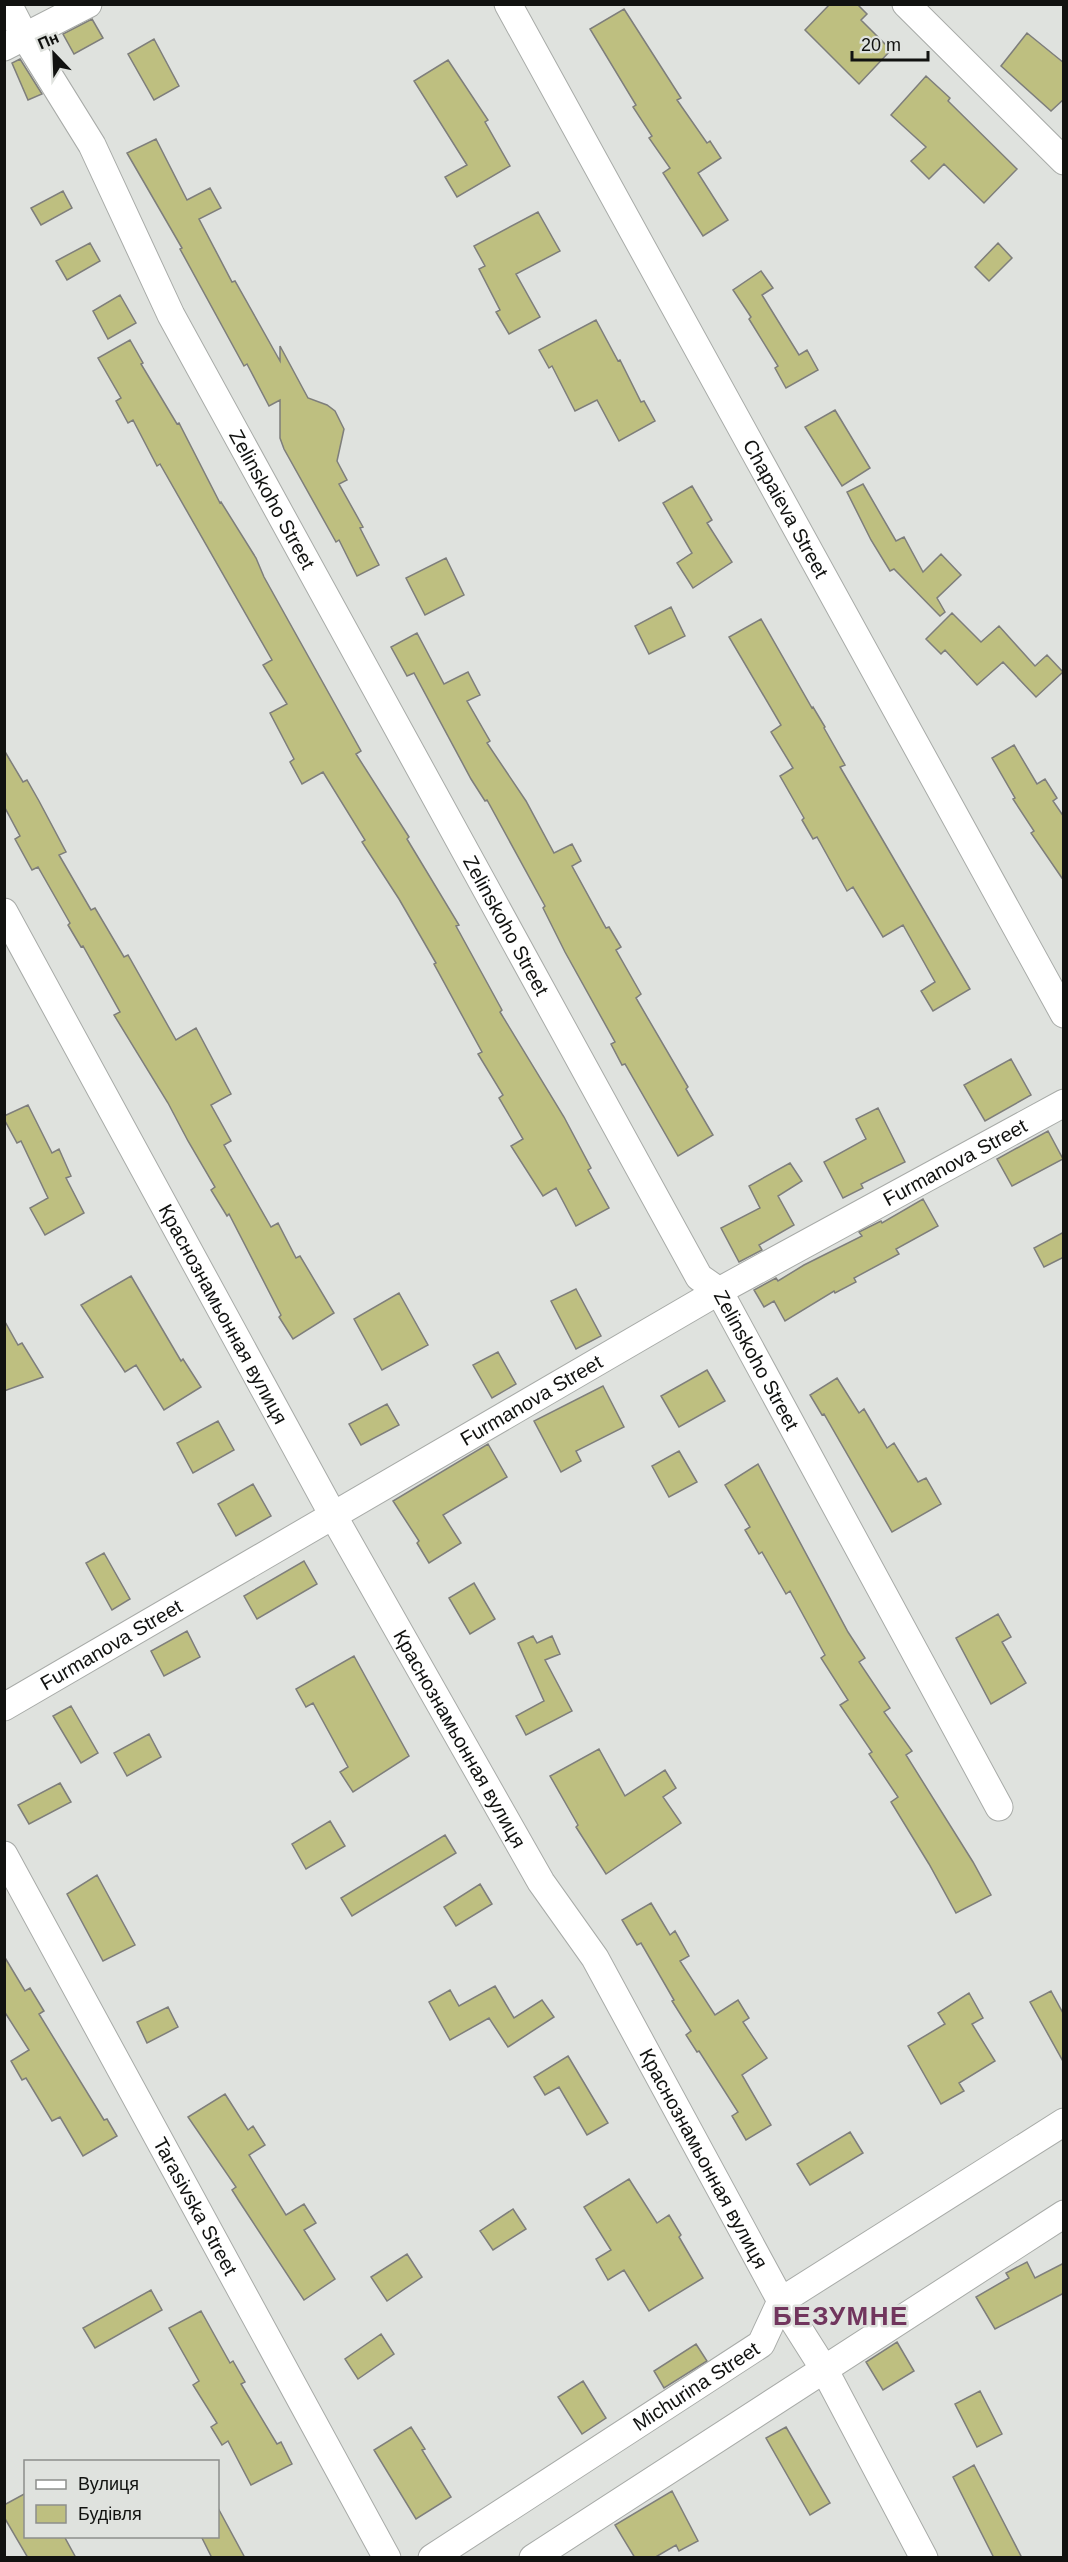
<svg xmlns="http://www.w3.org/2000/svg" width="1068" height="2562" viewBox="0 0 1068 2562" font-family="Arial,sans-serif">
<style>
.building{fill:#bebf80;stroke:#7e7e7b;stroke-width:1.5}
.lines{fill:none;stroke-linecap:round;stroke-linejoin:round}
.minor-casing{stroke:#a8aba8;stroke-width:29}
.minor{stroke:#fff;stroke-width:27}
.labels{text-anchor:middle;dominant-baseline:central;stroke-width:5;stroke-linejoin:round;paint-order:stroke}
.street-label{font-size:20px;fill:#111210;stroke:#dfe2de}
.district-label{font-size:26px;font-weight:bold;letter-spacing:1.5px;fill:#71355d;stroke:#dfe2de}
</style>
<rect width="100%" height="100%" fill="#dfe2de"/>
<path class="building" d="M830 4H857L867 14 861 20 891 50 859 84 805 30Z
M624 9 681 98 677 100 707 143 710 141 721 158 698 173 728 220 703 236 663 173 670 168 649 138 652 136 633 107 636 105 590 29Z
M92 19 103 38 74 54 63 34Z
M1027 33 1064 63V99L1051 111 1001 66Z
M154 39 179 86 154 100 128 54Z
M20 59 42 94 28 100 12 63Z
M448 60 488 120 485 122 510 166 457 197 445 177 467 165 414 81Z
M926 76 950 98 948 101 1017 169 984 203 944 164 929 179 911 161 926 147 891 115Z
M156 139 187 200 210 188 221 208 199 219 232 282 235 281 280 361V346L308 398 327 405 335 411 344 429 337 461 347 480 339 484 363 527 360 528 379 565 357 576 339 540 336 542 284 449 280 438V400L269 406 247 364 244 366 180 249 182 248 127 153Z
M63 191 72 208 41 225 31 208Z
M538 212 560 251 516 274 540 317 509 334 496 312 500 310 479 269 485 266 474 246Z
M90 243 100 261 67 280 56 261Z
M998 243 1012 258 989 281 975 267Z
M761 271 773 288 762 295 799 355 807 350 818 370 786 388 775 368 778 366 749 319 751 317 733 290Z
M120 295 136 323 108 339 93 311Z
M596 320 618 361 620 360 641 402 644 401 655 421 619 441 597 400 575 411 552 366 549 368 539 350Z
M130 340 143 363 141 364 177 424 179 423 220 503 221 502 256 558 264 577 361 751 356 754 409 837 407 839 459 925 456 926 502 1010 500 1012 564 1117 591 1168 588 1170 609 1208 576 1226 556 1188 543 1196 511 1146 523 1139 499 1098 503 1095 478 1054 482 1052 434 964 436 963 399 899 362 842 365 840 323 772 302 784 290 762 294 759 270 713 287 704 263 665 272 660 160 464 157 466 133 420 128 423 116 401 121 398 98 358Z
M835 410 870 468 842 486 805 427Z
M863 484 896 541 904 537 923 572 941 554 961 575 937 598 945 612 940 616 894 569 890 571 871 540 847 492Z
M692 486 712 520 707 523 732 562 693 588 677 563 692 553 663 503Z
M446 558 464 595 425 615 406 578Z
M671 607 685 636 649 654 635 626Z
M952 613 981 642 999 626 1035 666 1047 655 1063 672 1036 697 1003 662 977 685 945 650 941 654 926 639Z
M761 619 812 708 813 707 825 727 824 728 845 765 840 767 970 989 933 1011 921 991 935 982 903 925 883 937 853 887 847 891 817 837 813 839 802 820 804 818 780 776 793 768 771 732 781 725 729 637Z
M417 633 444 684 468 672 480 695 467 701 490 741 487 743 526 801 554 853 572 844 581 861 572 866 606 928 609 927 621 947 616 950 641 994 636 998 688 1087 686 1089 713 1135 678 1156 625 1064 622 1065 611 1044 615 1042 565 952 543 908 545 906 487 800 485 801 471 779 414 673 407 676 391 647Z
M1014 745 1037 784 1045 779 1057 798 1053 801 1064 817V881L1031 833 1034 831 1013 799 1015 798 992 758Z
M4 750 23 782 27 780 39 801 66 852 59 855 91 910 95 908 124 957 128 955 176 1040 196 1028 231 1094 211 1105 231 1141 224 1145 271 1227 278 1223 296 1258 300 1256 334 1313 293 1339 279 1317 281 1315 229 1214 227 1216 211 1190 215 1187 188 1141 168 1103 114 1015 120 1012 83 946 81 947 68 925 70 923 38 867 32 870 15 839 20 836 4 806Z
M1011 1059 1031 1095 985 1121 964 1085Z
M28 1105 52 1153 59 1149 71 1176 66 1178 84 1213 45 1235 30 1208 48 1198 21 1141 17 1143 4 1119V1116Z
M878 1108 905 1162 861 1184 863 1188 843 1198 824 1162 866 1139 856 1119Z
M1048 1131 1063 1159 1012 1186 997 1159Z
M790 1163 802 1181 778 1196 794 1225 759 1245 762 1250 739 1262 721 1228 760 1208 749 1186Z
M923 1199 938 1226 896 1249 899 1254 854 1278 856 1282 835 1293 834 1291 785 1321 774 1301 764 1307 754 1290 776 1278 778 1281 804 1265 862 1236 859 1232 881 1221 882 1223Z
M1064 1232V1257L1044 1267 1034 1248Z
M131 1276 181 1361 183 1359 201 1387 164 1410 136 1365 125 1372 81 1305Z
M576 1289 601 1336 576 1349 551 1301Z
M399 1293 428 1345 382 1370 354 1319Z
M4 1320 18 1345 22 1343 43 1377 4 1391Z
M498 1352 516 1384 492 1398 473 1365Z
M707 1370 725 1401 679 1427 661 1396Z
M837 1378 859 1413 864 1409 887 1448 894 1443 918 1482 926 1478 941 1504 892 1532 824 1414 822 1415 810 1395Z
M603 1386 624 1427 576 1451 581 1461 561 1472 534 1421Z
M387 1404 399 1425 361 1445 349 1424Z
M218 1421 234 1450 193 1473 177 1443Z
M488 1444 507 1477 443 1515 461 1543 429 1563 417 1543 419 1541 393 1501Z
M679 1451 697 1482 669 1497 652 1466Z
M758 1464 848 1632 865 1658 859 1662 890 1708 884 1712 912 1751 906 1755 973 1862 991 1895 956 1913 929 1864 891 1802 898 1797 869 1754 872 1752 840 1705 848 1700 821 1658 825 1655 790 1591 786 1594 762 1552 759 1554 745 1530 750 1527 725 1485Z
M253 1484 271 1516 236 1536 218 1504Z
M104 1553 130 1599 112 1610 86 1563Z
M304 1561 317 1584 257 1619 244 1596Z
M474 1583 495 1619 470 1634 449 1598Z
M998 1614 1011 1637 1002 1642 1026 1683 991 1704 956 1638Z
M187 1631 200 1657 164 1676 151 1651Z
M533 1636 537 1643 552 1636 560 1654 545 1660 572 1711 526 1735 516 1716 544 1701 518 1643Z
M354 1656 409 1756 353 1792 340 1772 348 1767 313 1703 306 1707 296 1689Z
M71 1706 98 1753 81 1763 53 1716Z
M149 1734 161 1757 127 1776 114 1753Z
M599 1749 625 1796 665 1770 676 1788 663 1797 681 1823 606 1874 576 1827 578 1825 550 1776Z
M60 1783 71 1802 29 1824 18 1805Z
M330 1821 345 1846 306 1869 292 1844Z
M445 1835 456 1853 352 1916 341 1898Z
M97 1875 135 1945 103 1961 67 1894Z
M480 1884 492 1904 456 1926 444 1907Z
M651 1903 670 1935 675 1931 689 1956 680 1961 715 2015 738 2000 749 2018 743 2022 767 2058 742 2075 771 2125 746 2140 732 2116 738 2112 699 2051 697 2052 686 2035 691 2031 672 2001 674 2000 641 1943 637 1945 622 1920Z
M4 1956 25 1991 30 1988 44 2011 39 2014 104 2120 107 2119 117 2136 83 2156 60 2117 52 2121 26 2078 22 2080 11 2061 29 2050 4 2011Z
M495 1986 514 2018 542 2000 554 2017 508 2047 489 2018 450 2040 429 2002 450 1990 459 2006Z
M1051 1991 1064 2015V2063L1030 2002Z
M969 1993 983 2018 972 2024 995 2061 959 2083 964 2091 941 2104 908 2046 945 2024 938 2013Z
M168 2007 178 2027 147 2043 137 2022Z
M568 2056 608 2123 587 2135 559 2087 545 2095 534 2077Z
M225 2094 248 2130 253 2126 265 2145 249 2155 286 2215 304 2204 316 2223 304 2230 335 2279 304 2300 239 2201 232 2190 236 2187 188 2117Z
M850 2132 863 2153 810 2185 797 2164Z
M629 2179 657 2223 669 2215 681 2235 679 2237 703 2278 649 2311 624 2270 608 2280 596 2259 611 2250 584 2207Z
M513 2209 526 2229 493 2250 480 2231Z
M407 2254 422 2277 387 2301 371 2277Z
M1027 2262 1035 2278 1064 2263V2293L995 2329 976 2297 1009 2278 1006 2273Z
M151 2290 162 2310 95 2348 83 2328Z
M201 2311 230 2363 233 2361 245 2382 241 2384 277 2444 281 2442 292 2464 251 2485 228 2441 222 2445 211 2427 217 2423 193 2385 199 2381 169 2328Z
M381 2334 394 2354 358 2379 345 2359Z
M897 2342 914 2371 883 2390 866 2362Z
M696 2344 707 2361 664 2388 654 2371Z
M583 2381 606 2418 582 2434 558 2397Z
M980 2391 1002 2434 977 2447 955 2404Z
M411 2427 425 2449 422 2450 451 2497 416 2519 374 2450Z
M786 2427 830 2503 810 2515 766 2438Z
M974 2465 1022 2558H994L953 2477Z
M672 2491 698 2541 679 2551 676 2545 654 2558H635L615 2525Z
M26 2493V2536H64L76 2558H28L4 2517V2505Z
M218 2508 245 2558H212L201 2536H218Z"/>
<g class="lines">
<defs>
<g id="minor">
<path id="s1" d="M8 4 25 37 92 145 171 315 699 1277 719 1291 999 1807"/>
<path id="s2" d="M508 4 1064 1014"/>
<path d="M906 4 1064 161"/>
<path d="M4 47 88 4"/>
<path id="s3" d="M4 912 334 1517 541 1882 595 1958 781 2301 824 2369 924 2558"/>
<path id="s4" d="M4 1707 719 1291 1064 1103"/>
<path id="s5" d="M4 1855 387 2558"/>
<path id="s6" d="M432 2558 761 2344 781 2301 1064 2122"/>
<path d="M533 2558 1064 2214"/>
</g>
</defs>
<use href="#minor" class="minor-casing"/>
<use href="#minor" class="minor"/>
</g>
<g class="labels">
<g class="street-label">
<text stroke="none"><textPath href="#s1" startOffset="562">Zelinskoho Street</textPath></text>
<text stroke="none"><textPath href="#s2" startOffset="576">Chapaieva Street</textPath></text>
<text stroke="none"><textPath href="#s1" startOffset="1048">Zelinskoho Street</textPath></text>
<text stroke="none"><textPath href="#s4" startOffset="1096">Furmanova Street</textPath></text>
<text stroke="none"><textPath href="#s3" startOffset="458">Краснознамьонная вулиця</textPath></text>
<text stroke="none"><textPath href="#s1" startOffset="1552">Zelinskoho Street</textPath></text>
<text stroke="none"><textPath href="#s4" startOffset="610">Furmanova Street</textPath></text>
<text stroke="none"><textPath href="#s4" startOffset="124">Furmanova Street</textPath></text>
<text stroke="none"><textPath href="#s3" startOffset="944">Краснознамьонная вулиця</textPath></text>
<text stroke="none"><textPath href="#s3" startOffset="1430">Краснознамьонная вулиця</textPath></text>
<text stroke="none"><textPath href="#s5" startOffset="400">Tarasivska Street</textPath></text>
<text stroke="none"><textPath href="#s6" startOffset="315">Michurina Street</textPath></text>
</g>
<g class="district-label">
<text x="841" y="2316">БЕЗУМНЕ</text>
</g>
</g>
<rect width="1068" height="2562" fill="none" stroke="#111210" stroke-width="12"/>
<rect x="24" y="2460" width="195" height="78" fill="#dfe2de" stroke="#8d8f8c" stroke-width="1.5"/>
<rect x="36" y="2480" width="30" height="9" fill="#ffffff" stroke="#8d8f8c" stroke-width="1.5"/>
<text x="78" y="2490" font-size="18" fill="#111210">Вулиця</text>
<rect x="36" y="2505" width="30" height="18" fill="#bebf80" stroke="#8d8f8c" stroke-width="1.5"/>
<text x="78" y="2520" font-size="18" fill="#111210">Будівля</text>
<g transform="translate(54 54) rotate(337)" stroke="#dfe2de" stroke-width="4.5" paint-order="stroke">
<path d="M0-4.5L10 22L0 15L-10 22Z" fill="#111210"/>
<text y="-9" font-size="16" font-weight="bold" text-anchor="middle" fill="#111210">Пн</text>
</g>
<path d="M852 51v9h76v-9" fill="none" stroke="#111210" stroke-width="3"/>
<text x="861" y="51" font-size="18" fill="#111210" stroke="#dfe2de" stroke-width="4.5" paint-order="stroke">20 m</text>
</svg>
